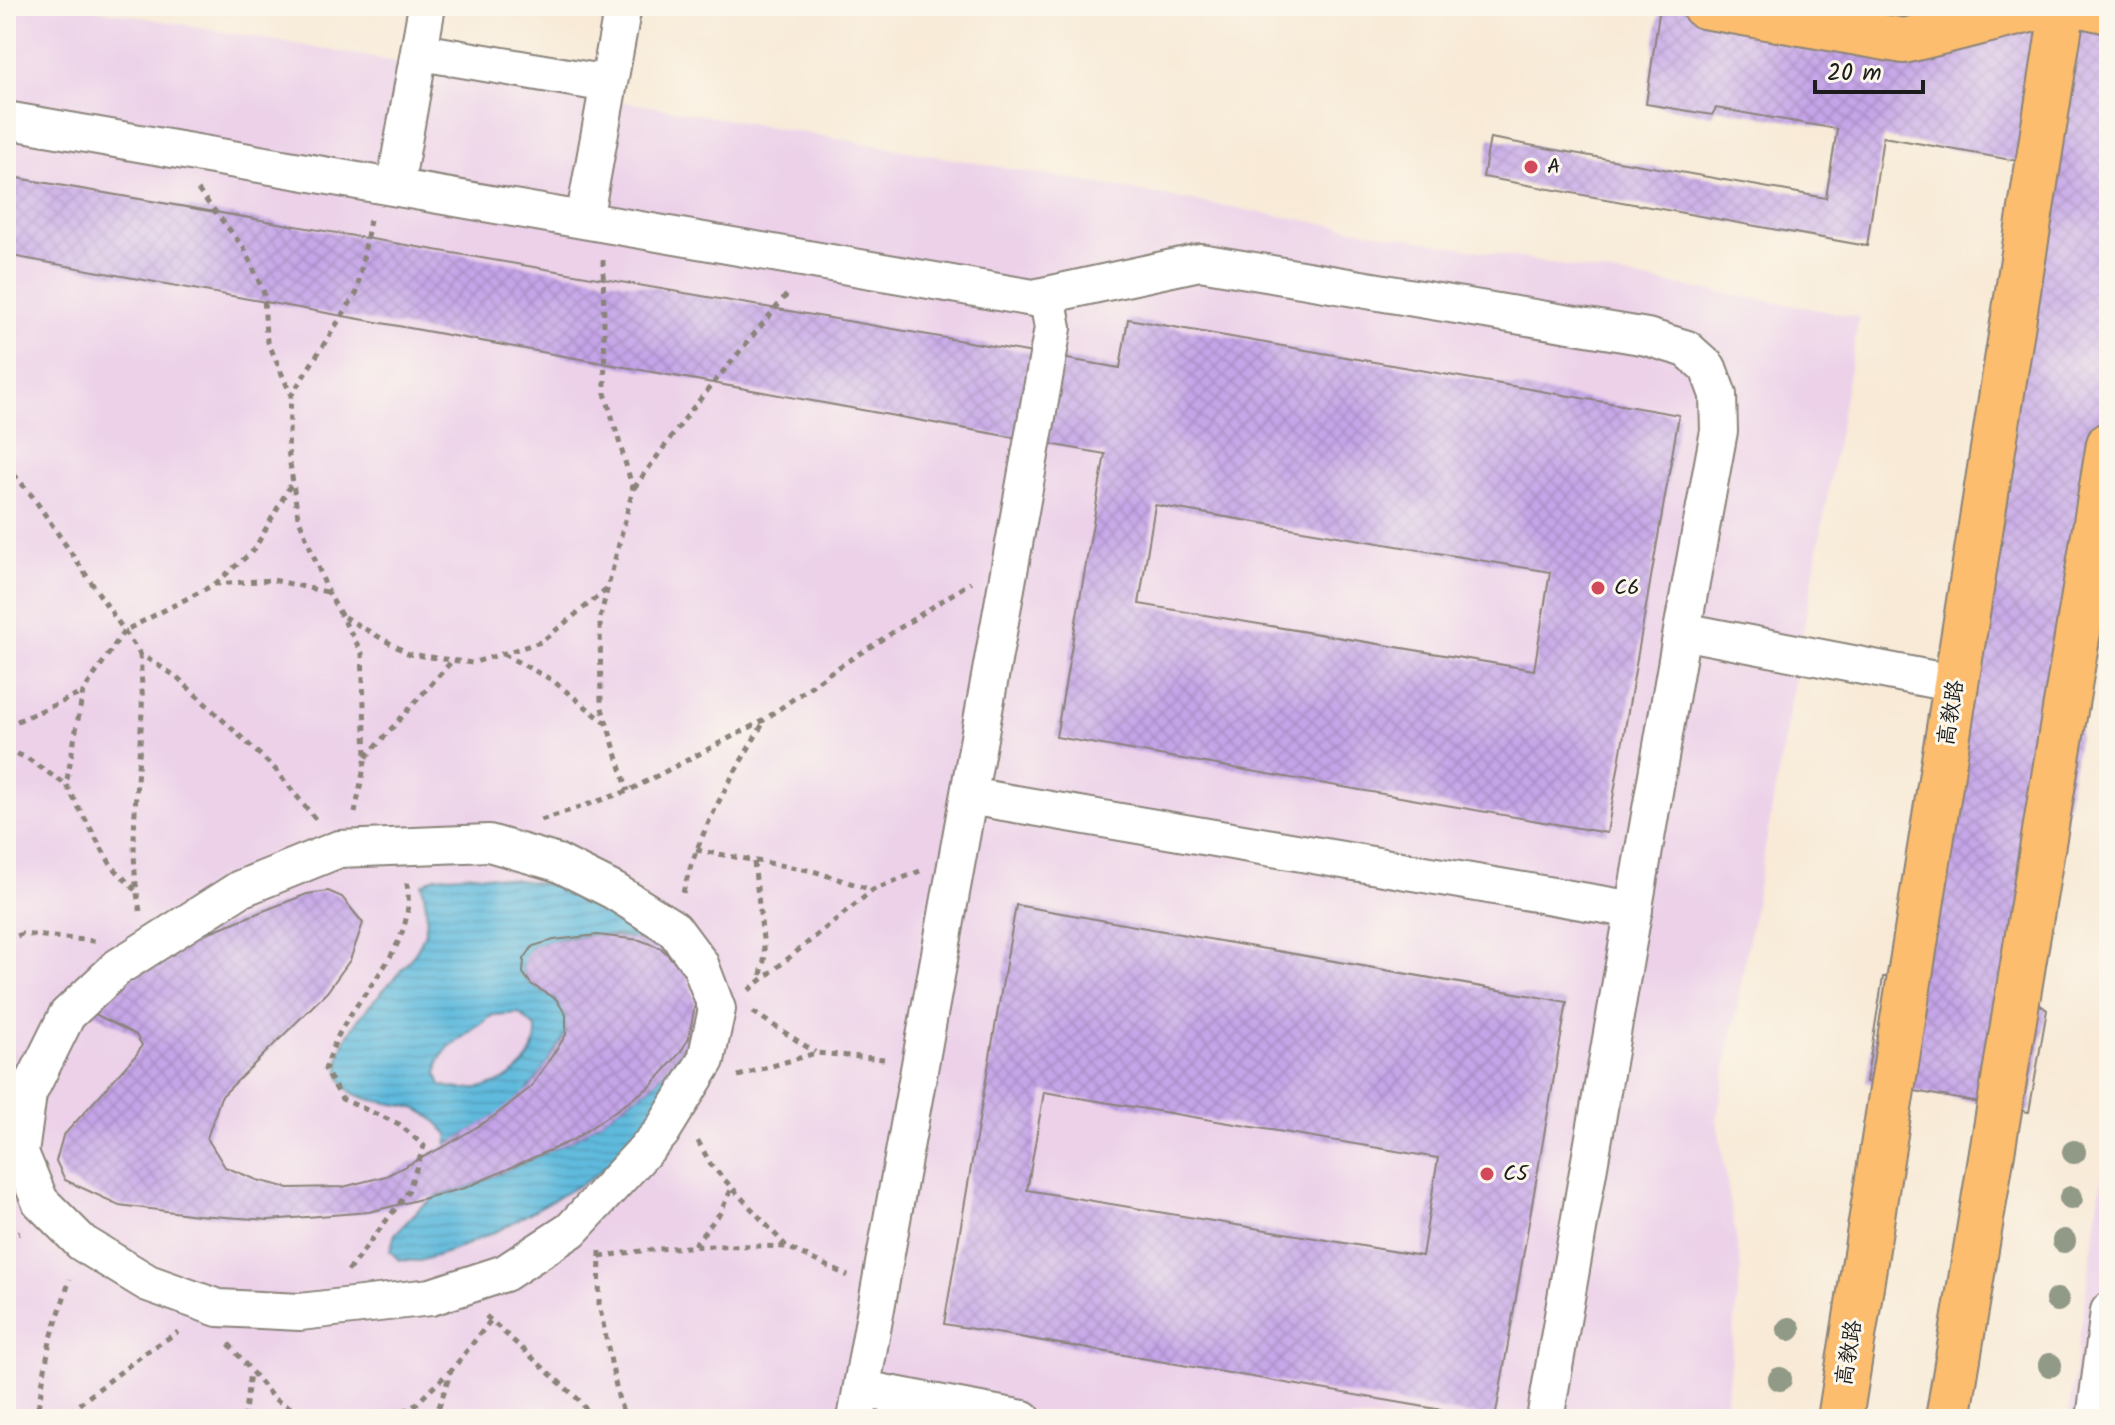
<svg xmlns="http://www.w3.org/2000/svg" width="2115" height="1425" viewBox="0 0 2115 1425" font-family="Kalam,'LXGW WenKai TC',sans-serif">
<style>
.built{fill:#ecd1e9}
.water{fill:url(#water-rules);stroke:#3e6b7c;stroke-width:2;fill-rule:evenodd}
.building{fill:url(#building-cross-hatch);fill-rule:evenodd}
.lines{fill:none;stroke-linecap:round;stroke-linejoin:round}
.minor-casing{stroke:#8a837a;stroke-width:40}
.major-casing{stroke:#8a837a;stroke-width:48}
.path{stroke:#8a837a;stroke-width:5;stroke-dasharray:6 6;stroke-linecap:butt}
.minor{stroke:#fff;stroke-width:36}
.major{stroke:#fcbd6e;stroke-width:44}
.tree{fill:#919987}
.poi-dot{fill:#d1495b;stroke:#fbf7ec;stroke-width:3}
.labels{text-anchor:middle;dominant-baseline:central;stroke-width:6;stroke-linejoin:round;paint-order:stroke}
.poi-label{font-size:22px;fill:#1c1c1c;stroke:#fbf7ec;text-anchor:start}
.street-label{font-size:22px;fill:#1c1c1c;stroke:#fbf7ec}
</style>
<defs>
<pattern id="water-rules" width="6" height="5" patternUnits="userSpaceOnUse" patternTransform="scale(2)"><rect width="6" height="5" fill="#5fbadd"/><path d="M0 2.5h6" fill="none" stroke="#529fbd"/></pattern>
<pattern id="building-cross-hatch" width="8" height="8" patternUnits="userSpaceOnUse" patternTransform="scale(2)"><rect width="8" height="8" fill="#c5a5e8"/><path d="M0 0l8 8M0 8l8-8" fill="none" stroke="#a98dc6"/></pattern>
</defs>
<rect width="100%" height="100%" fill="#fbf7ec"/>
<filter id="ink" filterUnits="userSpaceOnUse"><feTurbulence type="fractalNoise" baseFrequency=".0125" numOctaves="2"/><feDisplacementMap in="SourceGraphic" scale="16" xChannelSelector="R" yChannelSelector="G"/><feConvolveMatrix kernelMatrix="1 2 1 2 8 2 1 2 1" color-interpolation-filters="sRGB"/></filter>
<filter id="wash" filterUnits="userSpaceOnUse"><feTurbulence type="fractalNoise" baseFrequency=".006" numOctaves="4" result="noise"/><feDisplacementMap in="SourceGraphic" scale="32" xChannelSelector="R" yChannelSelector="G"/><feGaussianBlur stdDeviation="1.8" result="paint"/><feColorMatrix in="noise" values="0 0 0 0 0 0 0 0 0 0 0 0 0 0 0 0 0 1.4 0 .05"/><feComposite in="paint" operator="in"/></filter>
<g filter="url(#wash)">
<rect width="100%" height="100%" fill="#f8ead7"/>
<path class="built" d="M6 6H77L1859 317 1717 1119 1741 1268 1724 1419H6Z
M2109 1128V1419H2068Z"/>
<path class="water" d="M474 874 547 884 591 897 663 944 674 958C633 928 579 932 533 946 501 992 558 983 566 1016 570 1031 561 1042 553 1054 546 1065 540 1076 532 1085 511 1111 475 1128 447 1145L449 1136C440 1124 431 1115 417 1109 390 1099 339 1107 339 1066 339 1015 419 971 426 927 428 914 425 897 422 884L435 877ZM519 1013 536 1028C539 1075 481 1099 441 1085L437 1074 439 1060 449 1047 493 1015Z
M689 1038V1055L641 1136 592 1178 501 1229 454 1250 420 1261 399 1260 390 1251 395 1234 422 1206 439 1195 466 1188 573 1140 651 1086 680 1053Z"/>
<g id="blocks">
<path class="building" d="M1660 6H1849L1950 24 1953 6H2109V558L2034 1000 2047 1010 2029 1112 1866 1082 1883 977H1903L2034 164 1883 137 1867 246 1483 177 1490 138 1826 198 1837 129 1716 108 1712 115 1646 104Z
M6 176 1120 368 1128 319 1679 415 1607 833 1056 737 1105 454 6 255ZM1155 505 1550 572 1534 670 1139 604Z
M328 891 342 897 363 923 350 960 327 992 221 1097 207 1138 225 1167 257 1180 289 1188 343 1187 386 1176 447 1145 493 1117 531 1087 566 1035V1015L556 999 531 984 523 973 524 959 533 946 554 940 597 935 640 940 661 948 684 971 691 987 695 1004 689 1038 680 1053 651 1086 573 1140 465 1188 369 1212 269 1220 197 1215 119 1205 65 1180 56 1161 63 1136 137 1054 142 1045 136 1035 93 1013 140 970 189 940 307 894Z
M1016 905 1567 1002 1495 1419 944 1324ZM1044 1092 1438 1158 1422 1256 1027 1190Z"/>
</g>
</g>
<g filter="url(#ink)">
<use href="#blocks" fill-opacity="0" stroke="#8a837a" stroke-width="2"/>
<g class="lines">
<defs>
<path id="minor" d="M421 52 608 84
M6 120 1033 298 1200 262 1647 337 1687 349 1708 368 1718 395 1719 431 1682 631 1956 684
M395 187 427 6
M584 220 623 6
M969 796 1634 910
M489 843 558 863 614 891 674 929 700 964 717 1009 706 1060 661 1133 571 1230 505 1273 431 1297 300 1312 218 1308 148 1283 82 1243 40 1201 20 1153 28 1094 67 1015 118 967 240 889 339 849Z
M862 1389 1023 1419
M856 1419 1053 328 1047 295
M1545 1419 1682 631
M2095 1419 2109 1311"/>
<path id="major" d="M1704 6 1904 41 2046 6
M2086 6 2109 11
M1840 1419 2063 6
M1948 1419 2109 444"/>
</defs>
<use href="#minor" class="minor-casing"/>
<use href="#major" class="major-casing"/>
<path class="path" d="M198 190 244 248 264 293 266 337 291 395
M603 260 605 393 633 489 600 618 601 705 628 791
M6 465 33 497 140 654 177 677 276 770 316 820
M634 488 692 409 789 292
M215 584 254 550 292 482
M344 617 409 654 472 663 541 642 606 590
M503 654 552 680 607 724
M6 726 82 693
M6 749 27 758 66 785
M366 757 452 661
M355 813 366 757 362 653 328 592 298 517 288 450 291 396 357 292 370 220
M541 820 628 791 764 720 828 674 971 582
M696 850 813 871 872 890
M754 862 765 956 760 980
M135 890 111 865 66 785 83 692 124 631 215 584 273 580 327 592
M683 893C698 832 732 776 764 722
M140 911C127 846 139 776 142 711 143 692 141 673 140 654
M6 940 22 934 95 941
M749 990 873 890 920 871
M753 1012 815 1052
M738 1076 816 1053 884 1059
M698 1141 711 1165 787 1247 848 1276
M6 1234 20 1233
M694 1245 720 1213 732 1188
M600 1251 599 1304 619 1401 626 1419
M600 1257C662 1246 723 1244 786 1247
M348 1271 408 1192 424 1146 399 1124 342 1099 325 1069C330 1058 333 1045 339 1034 365 984 420 942 406 879
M486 1316 579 1400 593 1419
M229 1344 274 1399 313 1419
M36 1419 50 1341 70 1279
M60 1419 145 1353 178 1332
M244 1419 250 1372
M380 1419 413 1407 450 1371
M435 1419 451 1371 491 1320"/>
<use href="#minor" class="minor"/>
<use href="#major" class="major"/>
</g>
<g class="tree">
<circle cx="2074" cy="1152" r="12"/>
<circle cx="2071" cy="1198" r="12"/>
<circle cx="2064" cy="1241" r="12"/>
<circle cx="2057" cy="1300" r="12"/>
<circle cx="1789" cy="1329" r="12"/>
<circle cx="2050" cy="1365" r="12"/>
<circle cx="1780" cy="1379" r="12"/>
</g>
</g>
<g class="poi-dot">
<circle cx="1531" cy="167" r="8"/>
<circle cx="1598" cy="588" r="8"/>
<circle cx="1487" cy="1174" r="8"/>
</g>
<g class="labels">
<g class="poi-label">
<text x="1547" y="167">A</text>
<text x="1614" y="588">C6</text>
<text x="1503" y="1174">C5</text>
</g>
<g class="street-label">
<text transform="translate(1952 713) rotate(-81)">高教路</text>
<text transform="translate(1850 1353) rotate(-81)">高教路</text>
</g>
</g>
<rect width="2115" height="1425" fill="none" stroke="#fbf7ec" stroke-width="32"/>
<path d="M1815 80v12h108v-12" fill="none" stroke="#1c1c1c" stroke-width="4"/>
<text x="1827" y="80" font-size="24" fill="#1c1c1c" stroke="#fbf7ec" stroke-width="6" paint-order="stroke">20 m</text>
</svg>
